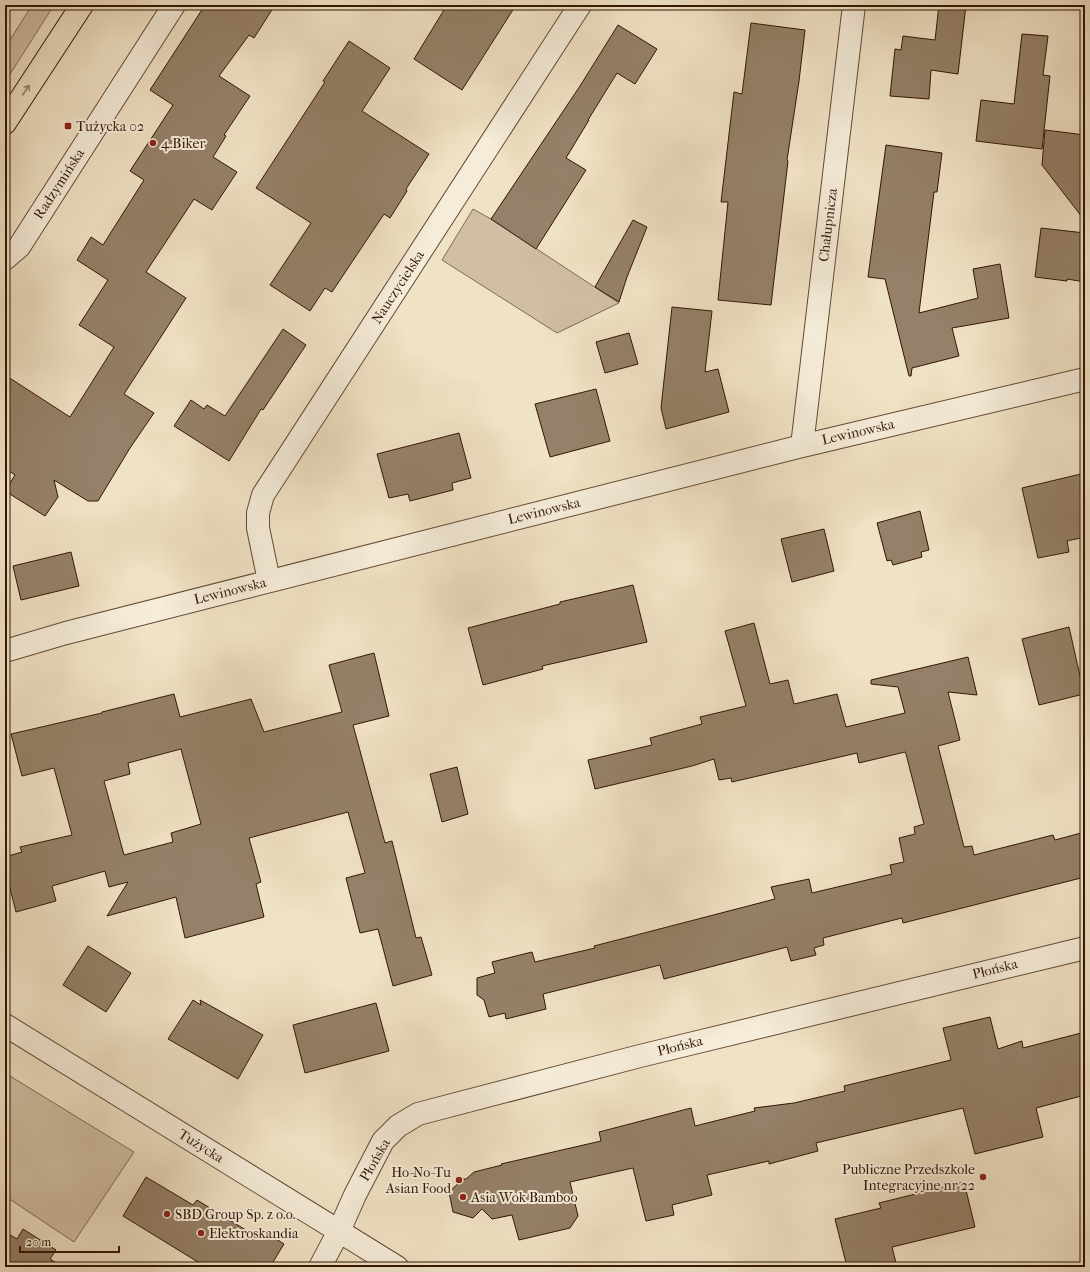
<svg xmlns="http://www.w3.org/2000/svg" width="1090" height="1272" viewBox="0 0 1090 1272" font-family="'IM FELL French Canon',serif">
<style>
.green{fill:#d0bfa4;stroke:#816a54}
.building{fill:#958069;stroke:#321605;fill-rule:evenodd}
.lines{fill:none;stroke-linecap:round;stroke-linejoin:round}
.minor-casing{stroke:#624935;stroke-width:24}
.major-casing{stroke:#321605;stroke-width:24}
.minor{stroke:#f5ecd9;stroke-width:22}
.major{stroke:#f0e2c5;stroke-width:22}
.oneway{stroke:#9a866f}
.poi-dot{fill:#8f2418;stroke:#f5ecd9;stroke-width:1.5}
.labels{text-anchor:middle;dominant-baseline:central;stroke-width:4;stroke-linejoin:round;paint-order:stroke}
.poi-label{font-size:14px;fill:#321605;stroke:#f5ecd9;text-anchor:start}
.street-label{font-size:14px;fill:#321605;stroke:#f5ecd9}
</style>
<rect width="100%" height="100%" fill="#f0e2c5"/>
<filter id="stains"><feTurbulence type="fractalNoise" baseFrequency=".005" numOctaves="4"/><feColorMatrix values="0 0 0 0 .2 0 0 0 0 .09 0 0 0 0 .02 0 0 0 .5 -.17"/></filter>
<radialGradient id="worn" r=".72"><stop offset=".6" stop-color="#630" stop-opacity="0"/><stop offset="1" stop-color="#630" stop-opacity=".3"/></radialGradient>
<path class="green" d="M32 5H54L5 82V48Z
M473 209 491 219 619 303 557 333 442 260Z
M5 1073 134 1152 74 1242 5 1196Z"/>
<path class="building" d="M205 5H275L254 38 249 35 219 76 250 96 224 135 226 136 213 157 237 172 212 210 194 199 146 272 186 298 124 394 154 413 130 448 98 501H88L54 480 58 497 45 516 5 491 15 475 5 468V375L70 417 114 347 79 325 108 280 77 260 91 237 103 245 144 180 130 171 173 105 150 90Z
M447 5H516L462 90 414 59Z
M939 5H966L958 74 931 70 929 99 890 96 895 49 901 50 903 36 935 40Z
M751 23 805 30 799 81 787 160 788 161 771 305 718 300 728 202H721L734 92 742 94Z
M618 25 657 49 635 84 617 73 588 120H589L566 158 586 170 536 249 491 219 580 86Z
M1022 34 1048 36 1043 75 1050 76 1042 149 976 141 981 100 1014 104Z
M349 41 390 68 362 111 429 154 406 189 407 191 390 218 384 214 332 292 325 288 310 311 270 285 311 223 256 188 325 82 323 81Z
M1045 130 1085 135V221L1042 165Z
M886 145 942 153 937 192H934L919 313 978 298 973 269 1000 264 1009 318 952 328 959 356 912 368 911 376H909L885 279 868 277Z
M633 220 647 227 627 277 619 302 595 287Z
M1041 228 1085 233V282L1067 279V281L1035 277Z
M672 307 712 311 705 372 718 369 729 412 666 429 661 408Z
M283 329 306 345 263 410 261 409 229 461 174 426 191 400 204 409 207 405 225 416Z
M629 333 638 364 605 373 596 342Z
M596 389 610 441 550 457 535 404Z
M459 433 471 478 452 483 453 490 410 501 408 494 389 498 377 454Z
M1085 473V537L1067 541 1069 552 1038 558 1022 488Z
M920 511 929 550 921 552 922 557 893 565 891 560 887 561 877 523Z
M824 529 834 571 792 582 781 539Z
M71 552 79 586 21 600 13 566Z
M633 585 647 642 542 666 543 669 483 685 468 628 560 604V602Z
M754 623 770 684 788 680 794 704 837 694 846 727 905 713 898 687 871 684V680L968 657 977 695 948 692 960 740 938 746 964 847 972 846 974 855 1053 835 1055 840 1085 832V877L903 923 902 918 823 938 824 945 814 948 816 955 791 961 787 947 664 979 660 965 543 994 546 1009 506 1019 505 1013 489 1017 484 1000 477 995V978L495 973 492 962 532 952 535 962 595 948 594 946 775 899 771 887 809 879 812 893 892 874 890 865 904 862 899 838 915 834 914 827 924 824 906 754 905 752 859 763 857 753 732 782 731 778 719 780 714 759 692 766 595 789 588 760 652 745 650 738 702 724 700 717 746 706 725 631Z
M1069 627 1084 694 1039 705 1022 639Z
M374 653 389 716 353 725 385 843 392 841 416 938 421 937 432 975 393 986 378 929 360 933 346 878 365 873 348 812 249 838 261 882 256 884 264 917 185 938 176 897 107 916 128 882 109 887 105 871 52 886 56 901 16 912 5 868V857L22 852 20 847 72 835 54 768 22 776 11 734 102 713V712L174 694 180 717 251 699 264 732 342 712 329 665ZM181 749 201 824 171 833 173 842 124 855 104 781 130 774 128 763Z
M457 767 468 814 442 822 430 774Z
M88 946 131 973 106 1012 63 985Z
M193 1000 201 1005 200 1000 263 1035 238 1079 168 1039Z
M376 1003 389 1051 305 1073 293 1025Z
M990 1017 998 1049 1022 1041 1023 1048 1085 1032V1095L1036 1108 1043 1137 975 1154 963 1108 816 1143 818 1151 769 1164V1161L707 1175 712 1195 672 1205 674 1215 646 1221 633 1168 570 1182 578 1216 570 1228 519 1240 512 1215 492 1219 482 1209 473 1218 453 1212 449 1192 463 1179H466L474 1172 502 1165 501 1164 601 1141 599 1132 691 1108 695 1126 755 1111 754 1108 794 1103 845 1091 844 1086 951 1060 943 1028Z
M146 1177 193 1205 197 1200 249 1232 262 1230 284 1244 270 1267H206L123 1216Z
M964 1182 975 1227 892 1247 897 1267H847L835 1219 881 1208 879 1203Z
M23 1229 56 1250 50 1259 63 1267H5V1232L17 1239Z"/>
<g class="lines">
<defs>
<path id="minor" d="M5 259 19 247 174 5
M802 446 854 5
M269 581 258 528V513L263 495 580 5
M5 651 66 633 802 446 1085 379
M5 1025 397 1267
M320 1267 339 1231 355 1195 383 1141 398 1126 418 1114 640 1056 1085 948"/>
<path id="major" d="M5 123 82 5"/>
</defs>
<use href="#minor" class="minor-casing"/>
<use href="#major" class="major-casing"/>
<use href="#minor" class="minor"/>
<use href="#major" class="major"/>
</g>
<defs><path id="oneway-shaft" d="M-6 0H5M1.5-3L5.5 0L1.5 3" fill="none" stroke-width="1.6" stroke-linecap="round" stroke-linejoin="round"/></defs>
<use class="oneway" href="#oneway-shaft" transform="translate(26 90) rotate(-57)"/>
<g class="poi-dot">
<rect x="64" y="122" width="8" height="8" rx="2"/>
<circle cx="153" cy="143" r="4"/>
<circle cx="983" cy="1177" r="4"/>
<circle cx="459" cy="1180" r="4"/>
<circle cx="463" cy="1197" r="4"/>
<circle cx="167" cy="1214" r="4"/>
<circle cx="201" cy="1233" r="4"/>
</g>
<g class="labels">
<g class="poi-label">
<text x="76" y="126">Tużycka 02</text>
<text x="161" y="143">4.Biker</text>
<text x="975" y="1169" text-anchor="end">Publiczne Przedszkole<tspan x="975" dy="16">Integracyjne nr 22</tspan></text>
<text x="451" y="1172" text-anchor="end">Ho-No-Tu<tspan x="451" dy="16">Asian Food</tspan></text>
<text x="471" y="1197">Asia Wok Bamboo</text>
<text x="175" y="1214">SBD Group Sp. z o.o.</text>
<text x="209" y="1233">Elektroskandia</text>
</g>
<g class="street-label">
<text transform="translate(59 184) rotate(-57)">Radzymińska</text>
<text transform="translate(828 225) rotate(-83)">Chałupnicza</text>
<text transform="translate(398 287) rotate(-57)">Nauczycielska</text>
<text transform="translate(858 432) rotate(-13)">Lewinowska</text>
<text transform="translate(544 511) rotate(-14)">Lewinowska</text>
<text transform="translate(230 591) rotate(-14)">Lewinowska</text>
<text transform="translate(995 969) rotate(-14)">Płońska</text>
<text transform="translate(680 1046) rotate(-14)">Płońska</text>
<text transform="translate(201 1146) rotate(32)">Tużycka</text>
<text transform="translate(375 1160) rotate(-60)">Płońska</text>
</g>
</g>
<rect width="1090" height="1272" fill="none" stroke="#f0e2c5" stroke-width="20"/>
<rect x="6" y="6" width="1078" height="1260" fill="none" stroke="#321605" stroke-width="2"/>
<rect x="10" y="10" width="1070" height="1252" fill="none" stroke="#321605"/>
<path d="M20 1246v6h99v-6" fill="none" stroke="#321605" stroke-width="2"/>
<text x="26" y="1246" font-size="12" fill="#321605" stroke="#f5ecd9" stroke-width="3" paint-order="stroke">20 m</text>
<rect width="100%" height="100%" filter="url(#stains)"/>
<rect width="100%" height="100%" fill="url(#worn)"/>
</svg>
